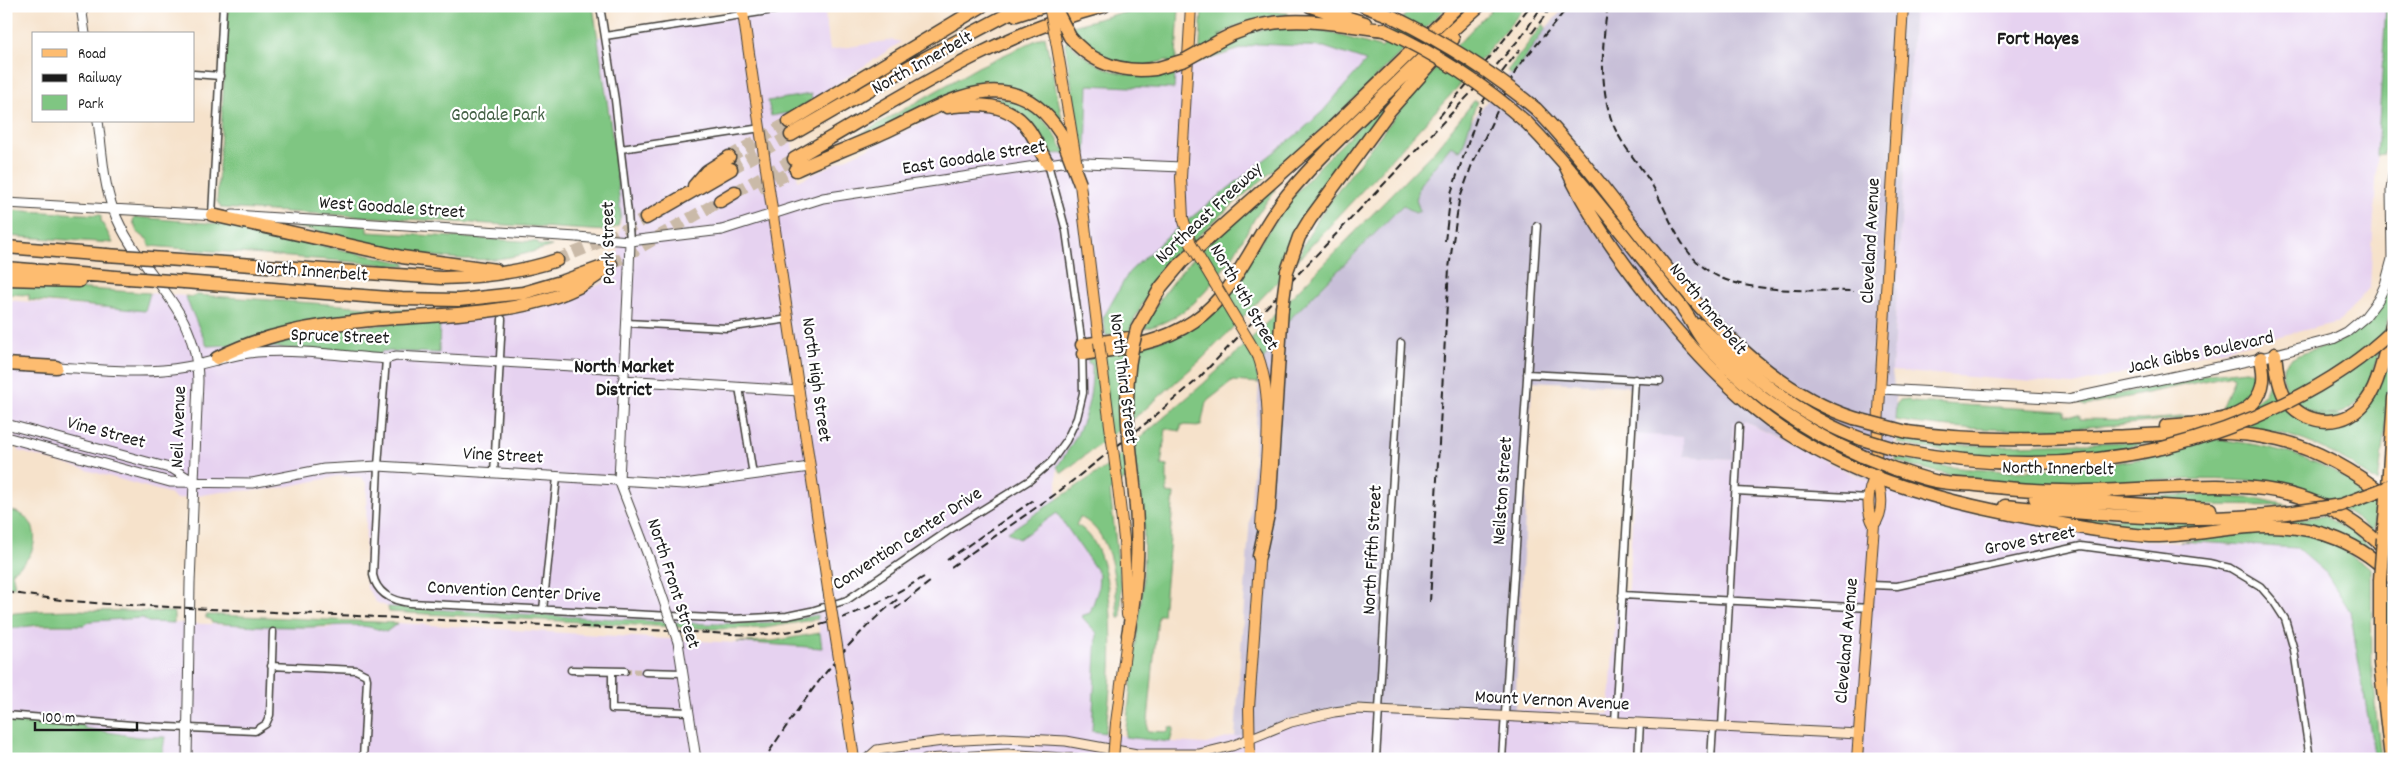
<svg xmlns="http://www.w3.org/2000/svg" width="2400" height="765" viewBox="0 0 2400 765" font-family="Dekko,sans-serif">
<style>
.built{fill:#e6d2f0}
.industrial{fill:#c8bfd8}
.green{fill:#7fc682;stroke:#4e714f}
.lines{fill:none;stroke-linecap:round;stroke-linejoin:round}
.minor-tunnel{stroke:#cabaa8;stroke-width:6;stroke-dasharray:6 3;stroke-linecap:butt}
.motorway-tunnel{stroke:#cabaa8;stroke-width:12;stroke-dasharray:12 6;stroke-linecap:butt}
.minor-casing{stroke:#3d3a36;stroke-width:9}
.tertiary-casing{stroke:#3d3a36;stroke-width:11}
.secondary-casing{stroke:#3d3a36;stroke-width:11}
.primary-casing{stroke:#3d3a36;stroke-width:12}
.motorway-casing{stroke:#3d3a36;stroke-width:15}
.minor{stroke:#fff;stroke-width:6}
.tertiary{stroke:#fff;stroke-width:9}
.secondary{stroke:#fee4c6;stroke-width:9}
.primary{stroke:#fdbc70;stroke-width:10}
.motorway{stroke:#fdbc70;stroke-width:12}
.rail{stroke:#1c1c1c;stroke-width:2;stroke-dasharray:8 4;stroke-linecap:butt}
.minor-bridge-casing{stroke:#3d3a36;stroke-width:9;stroke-linecap:butt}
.tertiary-bridge-casing{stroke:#3d3a36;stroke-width:11;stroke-linecap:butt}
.primary-bridge-casing{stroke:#3d3a36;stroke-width:12;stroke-linecap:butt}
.motorway-bridge-casing{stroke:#3d3a36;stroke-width:15;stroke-linecap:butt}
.minor-bridge{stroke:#fff;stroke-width:6}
.tertiary-bridge{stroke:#fff;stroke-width:9}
.primary-bridge{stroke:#fdbc70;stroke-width:10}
.motorway-bridge{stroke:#fdbc70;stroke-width:12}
.labels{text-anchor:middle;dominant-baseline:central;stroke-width:4.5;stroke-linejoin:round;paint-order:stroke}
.street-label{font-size:19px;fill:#1c1c1c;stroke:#fff}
.park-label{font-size:19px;fill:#446045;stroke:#fff}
.neighbourhood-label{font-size:20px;font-weight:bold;fill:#1c1c1c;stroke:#fff}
</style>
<rect width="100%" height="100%" fill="#fff"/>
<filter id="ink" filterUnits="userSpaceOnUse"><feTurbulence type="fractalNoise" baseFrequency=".02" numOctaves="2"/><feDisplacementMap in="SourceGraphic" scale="10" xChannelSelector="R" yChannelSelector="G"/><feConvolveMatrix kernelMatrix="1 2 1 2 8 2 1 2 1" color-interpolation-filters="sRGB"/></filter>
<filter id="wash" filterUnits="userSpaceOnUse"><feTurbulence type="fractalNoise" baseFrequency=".0096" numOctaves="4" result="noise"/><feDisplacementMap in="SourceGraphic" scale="20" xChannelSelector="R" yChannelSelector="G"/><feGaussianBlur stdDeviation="1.12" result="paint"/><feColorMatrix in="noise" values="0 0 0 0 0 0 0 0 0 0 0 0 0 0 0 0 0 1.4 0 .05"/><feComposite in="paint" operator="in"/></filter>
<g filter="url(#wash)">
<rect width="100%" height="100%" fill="#f6e2cb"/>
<path class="built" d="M744 6H824L830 50 893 40 901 42 812 100 811 94 771 116 787 113 798 181 935 117 955 112 979 110 1001 113 1018 125 1029 136 1032 148 1051 154 1086 153 1088 85 1173 89 1175 72 1257 44 1324 47 1367 61 1323 111 1301 131 1169 235 1106 336 1092 363 1090 400 1085 420 1072 445 1057 467V513L1099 574 1098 590 1090 614 1081 616 1097 633 1093 731 1158 741 1206 744 1331 709 1498 715 1515 709 1609 714 1617 591 1628 592 1629 588 1636 434 1683 437V456L1732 459 1733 422H1745L1855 475 1898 493 1973 514 2126 539 2297 548 2326 573 2350 611 2375 759H6V629L19 627 84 625 91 621 144 618 148 622 294 627 328 628 341 625 371 626 386 632 398 623 822 648 817 615 779 622 708 624 388 607 376 602 367 588 365 568 367 484 361 477 339 476 275 489 221 492 176 499 168 493 19 451 7 417 11 366 6 359V300L145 311 150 293 185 296 207 346 261 344 264 347 381 354 382 351 439 353 440 320 503 315 534 309 565 300 616 277 621 219 617 177 620 163 615 148 598 37 745 15Z
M1914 6H2386L2370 287 2339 322 2073 385 1892 371Z"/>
<path class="industrial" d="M1566 6H1914L1892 371 1896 402 1891 490 1745 422H1733L1732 459 1683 456V437L1627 434 1630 390 1626 386 1532 381 1515 709 1498 715 1361 707 1304 715 1235 737 1259 383 1256 372 1288 321 1403 205 1546 28Z"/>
<path class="green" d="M228 6H593L614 148 620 163 617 177 621 215 618 226 607 231 221 208 217 201Z
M1396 6H1448C1403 50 1359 96 1312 138 1250 193 1159 254 1129 332L1106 336 1103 318 1129 272 1169 235 1301 131 1323 111 1366 61 1324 47 1257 44 1199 62 1202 7H1237L1288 13V15C1261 16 1240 23 1218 36L1287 26 1315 28 1382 48 1407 12Z
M1495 6H1526L1457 88 1297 261C1309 227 1332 199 1353 171 1397 112 1443 57 1495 6Z
M2386 6H2394V131L2388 149 2384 151V154L2377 155Z
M1168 8 1179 9 1174 89 1088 85 1086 153 1048 154 1036 130 1020 115 997 102 977 100C981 97 989 97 996 98 1027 99 1050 121 1062 148L1082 150 1065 43 1068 41C1095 70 1130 82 1168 71V60C1158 62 1148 66 1138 66 1111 66 1083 51 1069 27L1116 14Z
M1543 24 1546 28 1512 75 1507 71Z
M1045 36 1064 128 1063 129 1003 88 852 139 978 67Z
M811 94 812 100 788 115 787 113 771 116 768 101Z
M1386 100 1390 103 1343 163 1300 225 1284 261 1279 280 1203 358 1143 411 1062 473 1057 467C1081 432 1093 407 1092 364H1088V359L1184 334 1259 244 1294 195 1320 166Z
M1474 101H1477L1462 149 1459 150 1451 146 1420 184 1416 200 1420 211 1415 213 1403 205 1288 321 1256 371 1259 383 1233 381 1206 402 1201 426 1181 425V431L1166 429 1161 465 1167 466V493L1174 494 1163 615H1158L1147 731 1168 732 1169 727 1174 728 1170 742 1125 737 1143 584 1144 526 1137 469 1110 491 1121 588V618H1118C1115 585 1115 534 1080 517L1076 525C1124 546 1112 689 1105 733L1092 731 1097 633 1081 616 1090 613 1098 590 1099 574 1057 513 1019 539 1008 532 1106 467 1203 384 1242 348 1434 151Z
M1273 187 1275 190 1255 218 1227 266H1225C1205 296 1181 320 1144 329 1170 269 1225 229 1273 187Z
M6 210 101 215V220L113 243 6 236Z
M135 217 218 224 405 263V266L149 246 148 240 137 232 133 221Z
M289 222 367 226V232L538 242V245L552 246C533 252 515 257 496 259 434 264 350 238 288 225Z
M2394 273C2394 281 2395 291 2393 299 2389 323 2372 389 2355 405 2330 429 2277 406 2283 369 2286 354 2320 350 2332 344 2342 340 2353 334 2361 327 2378 313 2388 293 2394 273Z
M6 284 150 293 145 311 29 300V295L6 294Z
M197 295 414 310 415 312 233 345 207 346 185 296 193 297Z
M440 320 439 353 382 351 381 354 264 347 261 344C319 329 380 324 440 320Z
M2394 332V358L2378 483C2323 443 2291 431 2223 424L2265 393 2269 383 2270 365 2289 410 2354 418Z
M2246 370 2252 372 2257 382C2249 407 2230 412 2207 417 2104 426 1997 438 1895 420L1896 405 1900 400 1908 399 1911 402 2065 411V415L2080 416V419L2143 420 2220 414 2234 378 2232 375 2085 406 2078 403 2208 374Z
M1898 438 1935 443 1979 446 2159 441C2108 451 2056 459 2003 458 1967 457 1932 450 1897 443Z
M2215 439C2273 445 2331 460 2376 500L2373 532C2354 516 2333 501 2309 493 2235 468 2135 485 2056 485 2001 485 1948 477 1896 461V457C1986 479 2076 472 2166 454L2164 440Z
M2228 494 2229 497 2260 499 2292 506 2200 505 2108 497Z
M6 510C44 513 42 557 12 571L15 587 6 586Z
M2044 515 2255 522 2176 532 2138 531Z
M2324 516 2353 533 2374 550 2372 553 2292 523 2293 520Z
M2260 532 2306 534 2343 547 2342 550 2371 568 2372 676 2381 759H2375L2350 611 2326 573 2297 548 2180 541Z
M2387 583 2394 592V708L2385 622Z
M388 607 708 624 779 622 817 615 818 619 765 628 713 629 389 612Z
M73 610 174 612V623L148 622 143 618 91 621 84 625H38L6 629V614L36 611Z
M206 615H220L398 623 386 632C357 620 328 628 298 627 269 627 240 625 212 623L210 619 206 618Z
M820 633 822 648 737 642 773 641Z
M6 720 84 725V728L137 737H165L163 749 164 759H6Z"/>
</g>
<g filter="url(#ink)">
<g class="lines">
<path class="minor-tunnel" d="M625 671 645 672"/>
<path class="motorway-tunnel" d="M729 157 789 122
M731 169 791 135
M759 188 796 170
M735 192 794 159
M557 260 612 237 646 218
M611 264 720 201"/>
<defs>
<path id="minor" d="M600 6 615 100 628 213
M605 36 800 6
M194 74 220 76
M621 149 761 128
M212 215 223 6
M626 323 727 328 789 319
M386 359 378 466 373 575C377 594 392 601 410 603L731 619 787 616 811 611 847 600 948 531 1030 480 1051 462 1066 441 1077 418 1083 393 1082 345 1066 231 1048 164
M1527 374 1660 381
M739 387 753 475
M494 473 502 319
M1736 491 1869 498
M1871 585 1897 586 2081 546 2209 563 2230 568 2260 586 2274 602 2285 619 2294 650 2310 759
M1622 595 1870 608
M543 610 557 477
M271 666 356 670 366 675 367 679 363 759
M571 670 625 671
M612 672V709L689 712
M645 672 683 673
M6 715 145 726 255 731 266 724 270 715 273 632
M1615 722 1635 379
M1722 727 1739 426
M1376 759 1401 343
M1502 759 1537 226
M1638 759 1640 723
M1711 759 1713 727"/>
<path id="tertiary" d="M81 6 85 34
M98 121C102 149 103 182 113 209 137 274 198 304 198 381L190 583 187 759
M6 203 217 215
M233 215 577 237
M722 230 823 198 1062 162 1182 167
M629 270 619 480 649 558
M56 367C99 369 144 375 186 367 210 363 232 354 257 352 299 349 344 356 386 359L396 356 624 369
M623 380 799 391
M1881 389 2068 399 2261 358 2333 339 2347 332 2365 317 2378 300 2385 285 2392 259 2391 190 2394 168
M6 424 173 469 194 482
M6 437 170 482 252 483 324 469 378 466 684 484 810 467
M678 642 696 759"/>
<path id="secondary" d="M867 759 877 750 911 745 943 741 1004 738 1066 741 1137 754H1199L1232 746 1291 722 1334 712 1357 709 1859 734
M925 759 1008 754 1077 759"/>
<path id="primary" d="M742 6 828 589
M1056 41 1070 123
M1080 184 1099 342
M1183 218 1181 178 1191 6
M1258 356C1276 405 1264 474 1261 526
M1118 487 1124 539 1127 615
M1874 525C1866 512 1867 490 1875 477L1903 6
M844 690 854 759
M1116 723 1128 630
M1250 759 1249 708 1260 550
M1857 759 1874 525C1884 512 1883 491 1875 477"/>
<path id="motorway" d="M1310 6 1365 23
M1364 6 1393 17
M1016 15 1044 6
M1070 37C1092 64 1121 73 1155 69
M1219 41C1274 10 1324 23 1384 30
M947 107C977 103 1010 102 1029 130 1036 140 1041 153 1048 164
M1536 109C1633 208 1717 374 1854 418
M789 122 982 6
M1527 123C1583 180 1630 245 1681 306 1691 319 1697 335 1708 347 1751 395 1804 431 1862 456
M791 135 912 65 1023 6
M794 159C894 102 992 35 1104 6
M1565 165C1586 212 1616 254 1648 295 1679 335 1714 374 1753 407 1833 474 1937 501 2037 519 2074 526 2112 534 2150 536 2190 537 2229 526 2269 526 2316 526 2363 543 2394 579
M796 170C826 156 857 145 887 131 948 102 1012 57 1061 134
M694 186 707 171 729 157
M720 201 735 192
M212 215 402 257 496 270
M646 218 731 169
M6 247 106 255
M166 259 441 278C480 277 519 273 557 260
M6 268 128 278
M1287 271 1299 237 1310 219 1390 110 1453 39
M6 279 79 281
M184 282 402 299 459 300 523 293 564 281 611 264
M1699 325C1747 372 1797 416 1862 439
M1137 329 1161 287 1182 262 1329 131 1458 6
M1082 345 1136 337
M1083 354C1121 349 1161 344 1194 321 1238 291 1255 234 1288 194 1313 164 1341 137 1369 110 1405 75 1441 40 1479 6
M2275 354C2277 370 2278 389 2288 402 2309 428 2348 427 2367 400 2380 384 2388 338 2394 317
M217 358C265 333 317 325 370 320 439 314 551 317 604 270
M6 364 56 367
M2166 426C2197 423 2258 424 2263 381 2264 373 2262 365 2261 358
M1907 432C1981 443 2056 439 2131 436 2180 433 2229 428 2278 440 2321 450 2360 475 2394 502
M1898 450C1987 468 2073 468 2162 448
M1895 469C1908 473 1921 478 1935 481 1948 484 1962 484 1976 485 2012 489 2049 492 2086 491 2204 490 2303 460 2394 558
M2388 486 2394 398
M2035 498 2210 509
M2005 506C2098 515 2195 524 2287 513
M2383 538 2386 509
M1259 556 1269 510 1282 308
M2380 580V663L2391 759
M1128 635C1139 575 1140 535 1133 475"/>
</defs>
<use href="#minor" class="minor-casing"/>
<use href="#tertiary" class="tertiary-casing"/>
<use href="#secondary" class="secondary-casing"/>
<use href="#primary" class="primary-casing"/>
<use href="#motorway" class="motorway-casing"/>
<use href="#minor" class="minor"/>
<use href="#tertiary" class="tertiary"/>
<use href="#secondary" class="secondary"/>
<use href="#primary" class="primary"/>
<use href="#motorway" class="motorway"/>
<path class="rail" d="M1608 6C1602 39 1600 79 1609 112 1616 139 1634 157 1649 180 1671 215 1678 257 1719 277 1753 293 1815 290 1854 291
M1532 33 1552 6
M1439 117 1496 50 1530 6
M1445 241 1451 193 1481 105 1496 80 1520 49
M947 560 1035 499
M951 567 1057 493 1150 420 1197 380 1487 76 1522 36 1542 6
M6 592 61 600 107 604 754 635C824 631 865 612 924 577
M1430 602 1449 268 1459 201 1471 167 1517 68 1569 6
M895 609 931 581
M769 752C807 695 845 641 899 598"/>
<defs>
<path id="minor-bridge" d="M628 213 630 241"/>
<path id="tertiary-bridge" d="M577 237 630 241 722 230
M629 270 630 241
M649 558 678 642"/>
<path id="primary-bridge" d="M1049 6 1056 41
M1070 123 1077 166
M1183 218 1191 244 1258 356
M1099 342 1118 487
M828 589 844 690
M1113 759 1116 723"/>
<path id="motorway-bridge" d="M1054 6 1070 37
M1393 17C1446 43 1491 71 1536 109
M1384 30C1437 54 1483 84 1527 123
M1155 69 1185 60 1219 41
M1061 134 1080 184
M106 255 166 259
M128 278 184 282
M1282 308 1287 271
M1854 418 1907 432
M1862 439 1898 450
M2162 448C2242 428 2334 388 2394 329
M1862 456 1895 469
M1133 475C1127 425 1122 378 1137 329
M2386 509 2388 486
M2287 513 2341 505 2394 485
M2380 580 2383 538"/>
</defs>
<use href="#minor-bridge" class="minor-bridge-casing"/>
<use href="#tertiary-bridge" class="tertiary-bridge-casing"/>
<use href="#primary-bridge" class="primary-bridge-casing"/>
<use href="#motorway-bridge" class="motorway-bridge-casing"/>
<use href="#minor-bridge" class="minor-bridge"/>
<use href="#tertiary-bridge" class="tertiary-bridge"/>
<use href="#primary-bridge" class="primary-bridge"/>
<use href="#motorway-bridge" class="motorway-bridge"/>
</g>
</g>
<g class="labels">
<g class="street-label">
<text transform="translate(923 64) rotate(-29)">North Innerbelt</text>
<text transform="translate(974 159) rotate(-9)">East Goodale Street</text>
<text transform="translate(392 209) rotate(4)">West Goodale Street</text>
<text transform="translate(1210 214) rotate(-43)">Northeast Freeway</text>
<text transform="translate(1872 241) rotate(-87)">Cleveland Avenue</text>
<text transform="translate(610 243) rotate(-91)">Park Street</text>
<text transform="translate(312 273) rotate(4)">North Innerbelt</text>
<text transform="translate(1243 298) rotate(60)">North 4th Street</text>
<text transform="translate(1707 310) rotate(51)">North Innerbelt</text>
<text transform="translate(340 338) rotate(2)">Spruce Street</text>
<text transform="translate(2201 354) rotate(-12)">Jack Gibbs Boulevard</text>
<text transform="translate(1122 379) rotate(83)">North Third Street</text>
<text transform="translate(815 380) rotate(82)">North High Street</text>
<text transform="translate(180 427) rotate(-88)">Neil Avenue</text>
<text transform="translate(106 434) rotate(15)">Vine Street</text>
<text transform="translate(503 457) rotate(3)">Vine Street</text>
<text transform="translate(2058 470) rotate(1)">North Innerbelt</text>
<text transform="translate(1504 491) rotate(-86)">Neilston Street</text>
<text transform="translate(908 540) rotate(-33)">Convention Center Drive</text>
<text transform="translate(2030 542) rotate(-11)">Grove Street</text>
<text transform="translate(1374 550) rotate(-87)">North Fifth Street</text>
<text transform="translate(672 584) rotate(72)">North Front Street</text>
<text transform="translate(514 593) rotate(3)">Convention Center Drive</text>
<text transform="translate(1848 641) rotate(-85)">Cleveland Avenue</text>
<text transform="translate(1552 702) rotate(3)">Mount Vernon Avenue</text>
</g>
<g class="park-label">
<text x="498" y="116">Goodale Park</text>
</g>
<g class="neighbourhood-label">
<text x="2038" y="40">Fort Hayes</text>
<text x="624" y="368">North Market<tspan x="624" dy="23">District</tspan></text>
</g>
</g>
<rect width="2400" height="765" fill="none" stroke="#fff" stroke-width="25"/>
<rect x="32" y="32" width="162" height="90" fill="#ffffff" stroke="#a4a4a4"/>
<rect x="42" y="49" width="25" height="8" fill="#fdbc70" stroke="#a4a4a4"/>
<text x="78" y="58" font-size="15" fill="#1c1c1c">Road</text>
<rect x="42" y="74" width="25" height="8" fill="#1c1c1c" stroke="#a4a4a4"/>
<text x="78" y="82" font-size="15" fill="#1c1c1c">Railway</text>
<rect x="42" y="95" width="25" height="15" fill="#7fc682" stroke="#a4a4a4"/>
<text x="78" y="108" font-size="15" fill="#1c1c1c">Park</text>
<path d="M35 722v8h102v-8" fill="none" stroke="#1c1c1c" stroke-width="2.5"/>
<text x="42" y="722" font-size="15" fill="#1c1c1c" stroke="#ffffff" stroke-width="4" paint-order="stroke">100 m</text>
</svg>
